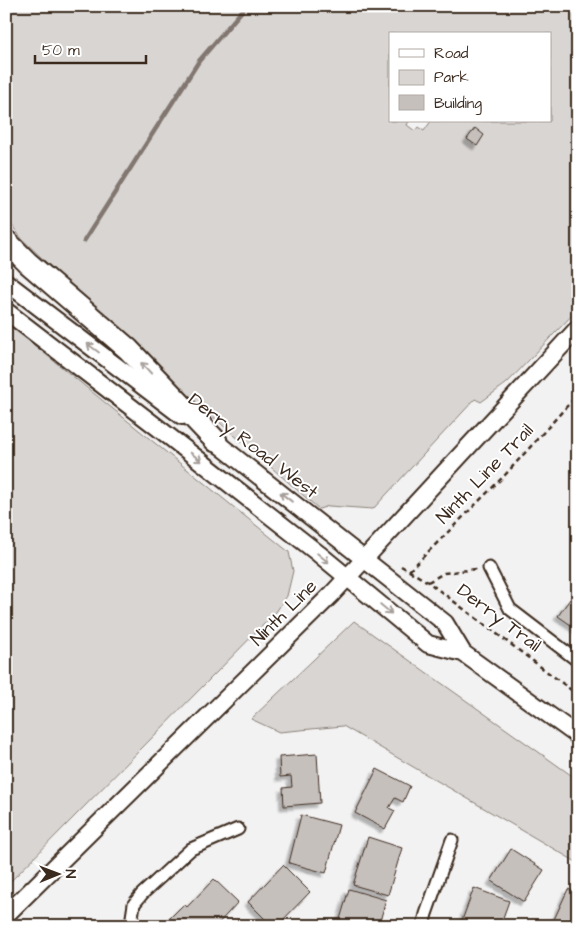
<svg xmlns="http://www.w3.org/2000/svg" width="584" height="932" viewBox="0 0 584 932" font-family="'Architects Daughter',sans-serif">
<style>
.green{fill:#d8d5d2;stroke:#8a8078;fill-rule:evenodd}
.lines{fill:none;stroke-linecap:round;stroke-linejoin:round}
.stream{stroke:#827770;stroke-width:4.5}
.building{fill:#c6c0bd;stroke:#3b2a1e;filter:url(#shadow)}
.street-casing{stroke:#3b2a1e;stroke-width:15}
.secondary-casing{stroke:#3b2a1e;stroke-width:20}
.highway-casing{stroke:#3b2a1e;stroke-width:25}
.path{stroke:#3b2a1e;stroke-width:2.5;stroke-dasharray:5 4;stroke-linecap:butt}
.street{stroke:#fff;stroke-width:11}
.secondary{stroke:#fff;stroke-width:16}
.highway{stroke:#fff;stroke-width:21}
.oneway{stroke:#a79f9a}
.labels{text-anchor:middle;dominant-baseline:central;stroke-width:4;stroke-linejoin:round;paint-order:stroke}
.street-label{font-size:19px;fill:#3b2a1e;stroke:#fff}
</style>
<defs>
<filter id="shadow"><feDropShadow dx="-4" dy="4" stdDeviation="1" flood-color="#0004"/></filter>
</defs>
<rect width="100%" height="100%" fill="#f3f2f2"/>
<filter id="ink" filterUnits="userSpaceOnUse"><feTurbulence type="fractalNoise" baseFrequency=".02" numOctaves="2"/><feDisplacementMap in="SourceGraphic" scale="10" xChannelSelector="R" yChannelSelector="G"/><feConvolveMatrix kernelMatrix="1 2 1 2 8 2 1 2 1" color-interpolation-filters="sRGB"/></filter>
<g filter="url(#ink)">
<path class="green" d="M6 6H578V309L507 383 481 402 475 399 373 509 329 506 319 509 158 369 22 239 6 217ZM390 34H550V121H431L424 131 418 127 415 131 407 125 409 121H390Z
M6 322 289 552 293 571 287 596 276 612 6 886Z
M354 621 578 780V863L343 726 279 732 251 719Z"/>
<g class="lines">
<path class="stream" d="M84 241 199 61 246 6"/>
</g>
<path class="building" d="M475 128 484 135 477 146 467 139Z
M570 599 578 604V630L558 616Z
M317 754 320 803 284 806 283 788 292 787 291 776 280 777 279 757Z
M377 769 410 786 403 802 395 798 389 808 395 811 385 829 355 813Z
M301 815 339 825 326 873 289 863Z
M368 837 402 848 388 895 353 885Z
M511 849 544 870 524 902 491 881Z
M283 865 310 892 277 926H272L248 902Z
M214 879 238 902 216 926H174L168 920 184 904 187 907Z
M474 888 509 901 500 926H468L461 923Z
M349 889 386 900 380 921 372 919 370 926H338Z
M568 889 578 893V926H551Z"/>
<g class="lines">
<defs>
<path id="street" d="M489 568 510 609 578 661
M133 926 132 917 134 904 142 894 191 849 238 829
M423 926 426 914 452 840"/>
<path id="secondary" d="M6 282 182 416
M6 311 157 427 319 554 428 644 463 653 578 736
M207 435 445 623 463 653
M6 915 332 594 578 328"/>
<path id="highway" d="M6 241 28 263 128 349 216 441"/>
</defs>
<use href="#street" class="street-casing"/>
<use href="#secondary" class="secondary-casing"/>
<use href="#highway" class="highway-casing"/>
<path class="path" d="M401 566 428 582 578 695
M409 571 505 475 578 394
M428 582 444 573 476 569"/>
<use href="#street" class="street"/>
<use href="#secondary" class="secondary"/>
<use href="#highway" class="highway"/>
</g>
<defs><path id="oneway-shaft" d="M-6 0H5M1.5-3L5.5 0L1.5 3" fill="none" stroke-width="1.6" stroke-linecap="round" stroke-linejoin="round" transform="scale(1.25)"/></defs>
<g class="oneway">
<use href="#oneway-shaft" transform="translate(93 348) rotate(-143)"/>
<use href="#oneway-shaft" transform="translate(146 368) rotate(-133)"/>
<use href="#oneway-shaft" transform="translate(196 457) rotate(38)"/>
<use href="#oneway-shaft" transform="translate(286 497) rotate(-142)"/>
<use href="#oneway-shaft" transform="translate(323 558) rotate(39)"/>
<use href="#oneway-shaft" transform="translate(386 609) rotate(40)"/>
</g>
</g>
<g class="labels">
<g class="street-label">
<text transform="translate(253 446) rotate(38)">Derry Road West</text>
<text transform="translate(485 474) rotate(-46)">Ninth Line Trail</text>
<text transform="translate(284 613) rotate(-45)">Ninth Line</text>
<text transform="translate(499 618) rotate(37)">Derry Trail</text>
</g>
</g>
<rect width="584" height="932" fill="none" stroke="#fff" stroke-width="25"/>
<rect x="12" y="12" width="559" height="907" fill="none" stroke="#3b2a1e" stroke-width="2" filter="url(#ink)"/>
<rect x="389" y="32" width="162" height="90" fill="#ffffff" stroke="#b1aaa5"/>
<rect x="399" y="49" width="25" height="8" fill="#ffffff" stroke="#b1aaa5"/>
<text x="434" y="58" font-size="15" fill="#3b2a1e">Road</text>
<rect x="399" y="70" width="25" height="15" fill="#d8d5d2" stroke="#b1aaa5"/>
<text x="434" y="82" font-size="15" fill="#3b2a1e">Park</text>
<rect x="399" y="95" width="25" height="15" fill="#c6c0bd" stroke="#b1aaa5"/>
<text x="434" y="108" font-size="15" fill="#3b2a1e">Building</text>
<g transform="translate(58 874) rotate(89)" stroke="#ffffff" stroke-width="4" paint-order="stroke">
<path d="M0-4L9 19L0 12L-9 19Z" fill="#3b2a1e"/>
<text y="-8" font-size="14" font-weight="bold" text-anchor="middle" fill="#3b2a1e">N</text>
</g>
<path d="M35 55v8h111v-8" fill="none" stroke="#3b2a1e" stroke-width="2.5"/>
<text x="42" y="55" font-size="15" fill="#3b2a1e" stroke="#ffffff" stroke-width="4" paint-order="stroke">50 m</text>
</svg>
